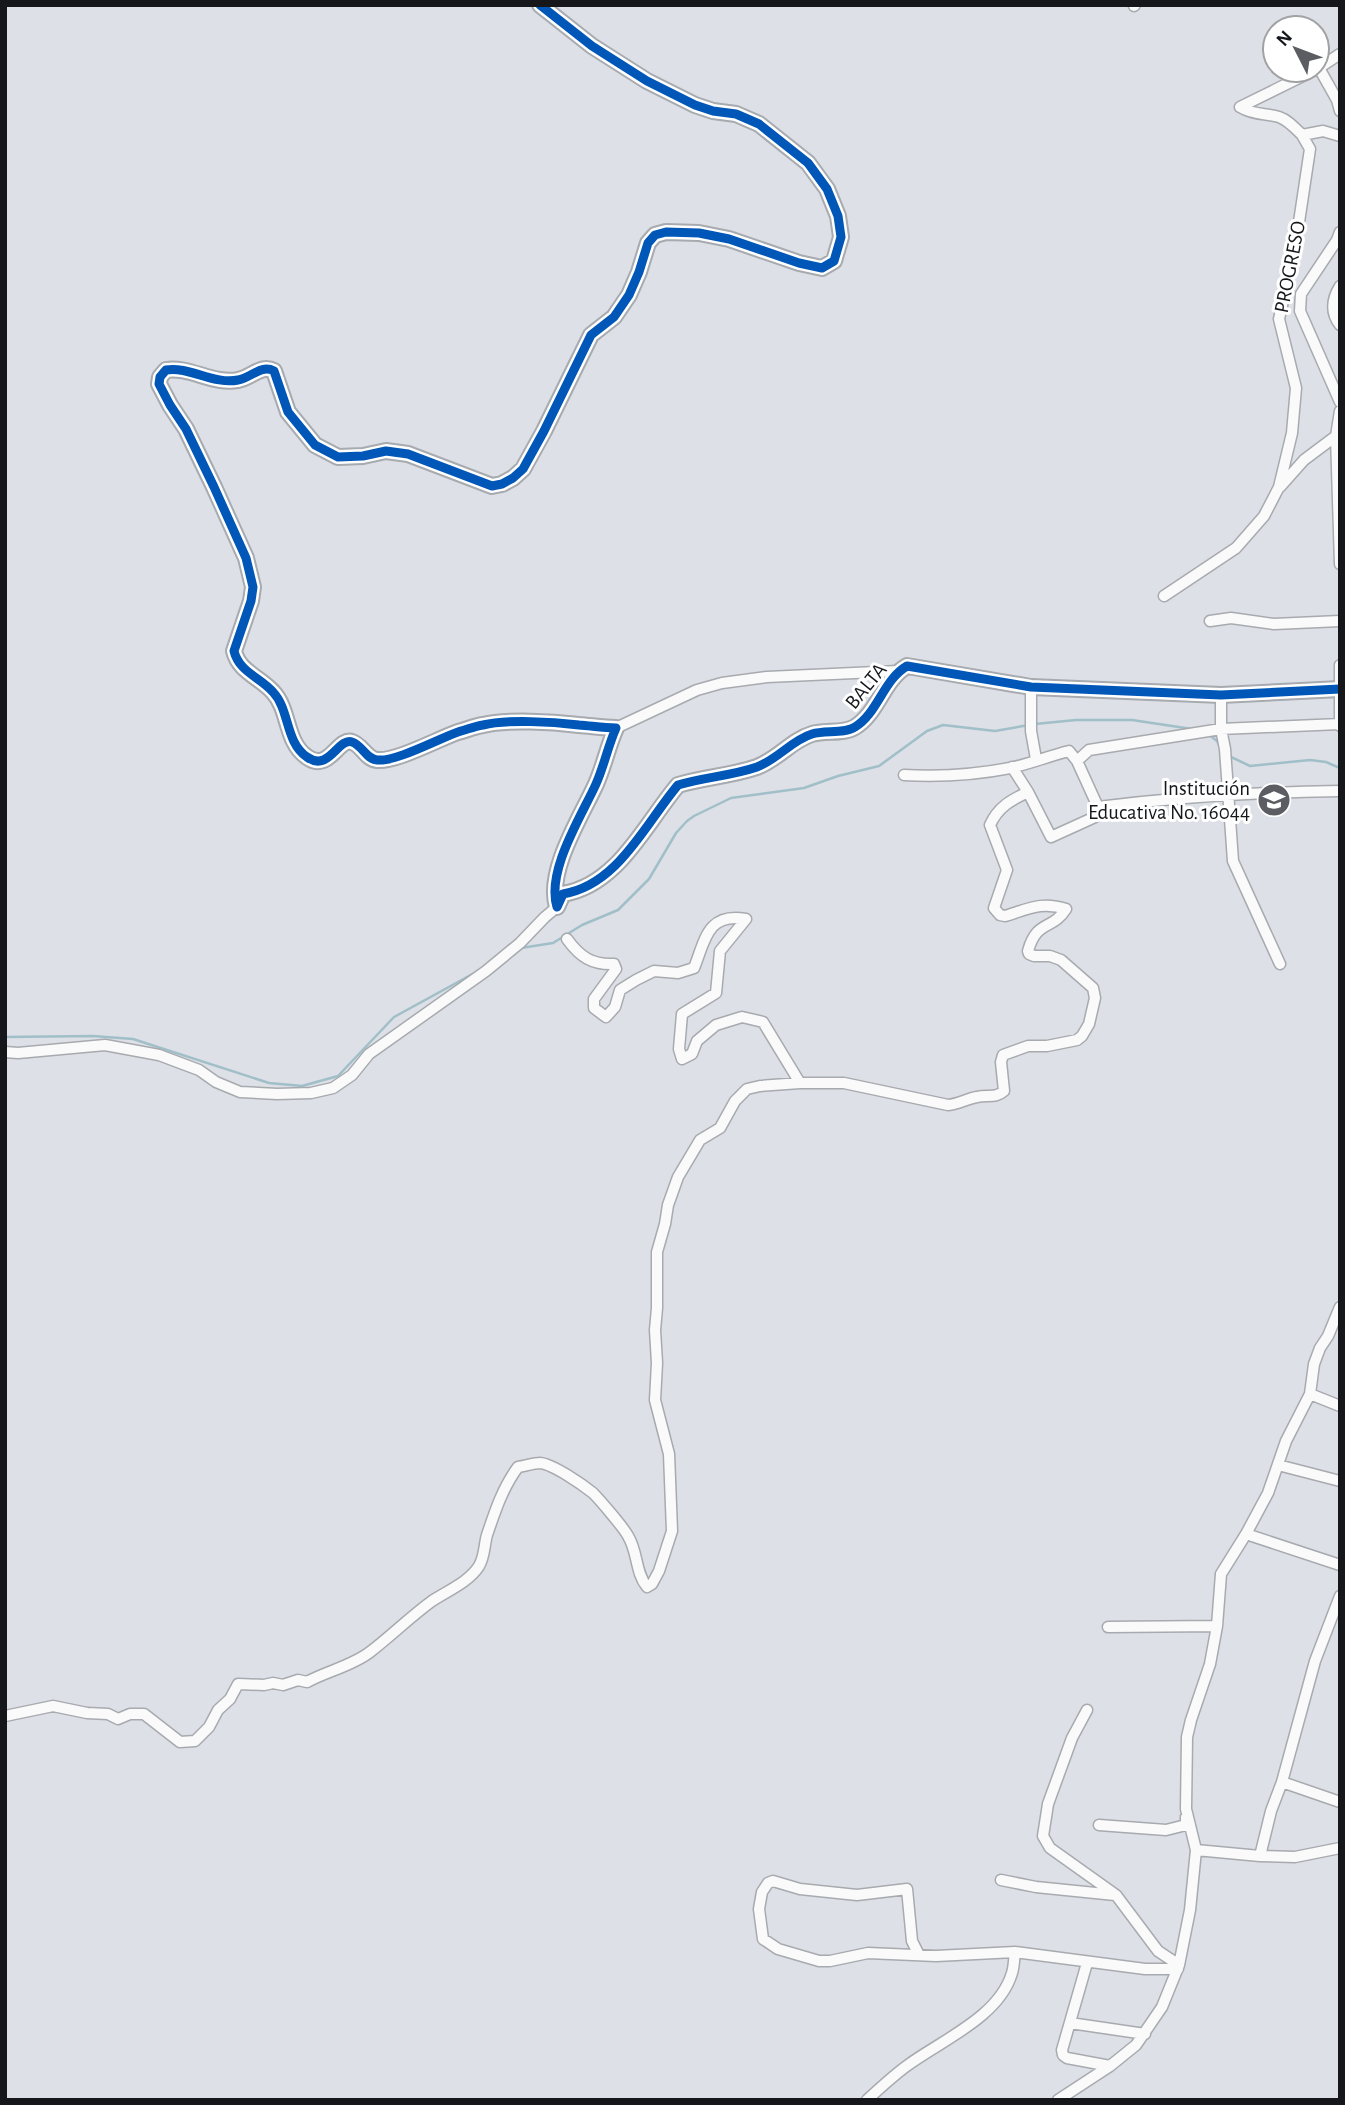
<svg xmlns="http://www.w3.org/2000/svg" width="1345" height="2105" viewBox="0 0 1345 2105" font-family="'Alegreya Sans',sans-serif">
<style>
.lines{fill:none;stroke-linecap:round;stroke-linejoin:round}
.stream{stroke:#a1bfc8;stroke-width:2.5}
.street-casing{stroke:#a7aaae;stroke-width:13}
.secondary-casing{stroke:#a7aaae;stroke-width:18}
.street{stroke:#fafafb;stroke-width:10}
.secondary{stroke:#fafafb;stroke-width:14}
.cycleway-casing{stroke:#fff;stroke-width:13}
.cycleway{stroke:#0057b8;stroke-width:9}
.labels{text-anchor:middle;dominant-baseline:central;stroke-width:6;stroke-linejoin:round;paint-order:stroke}
.street-label{font-size:21px;fill:#15171b;stroke:#fff}
.poi-label{font-size:21px;fill:#15171b;stroke:#fff;text-anchor:end}
</style>
<rect width="100%" height="100%" fill="#dde0e6"/>
<g class="lines">
<path class="stream" d="M1035 724 1076 720H1132L1192 729
M1208 734 1217 741 1220 747
M1229 756 1250 766 1310 760 1326 762 1340 768
M521 948 553 943 582 925 618 910 649 879 676 833 687 821 694 816 731 798 804 788 838 776 879 766 927 731 943 725 995 731 1029 725
M5 1037 93 1036 133 1039 269 1083 302 1086 338 1076 394 1017 478 971"/>
<defs>
<path id="street" d="M1134 6 1135 5
M1319 68 1337 100 1340 111
M1317 69 1340 54
M1315 70 1240 107C1253 115 1265 113 1279 117 1288 120 1295 128 1302 135L1323 131 1340 136
M1340 232 1337 240 1301 294 1300 311 1340 402
M1340 286C1332 299 1330 312 1340 325
M1340 411 1336 436 1340 564
M1280 487 1304 460 1336 436
M1164 596 1236 548 1264 516 1279 487 1292 433 1296 388 1279 319 1296 242 1310 149 1302 135
M1210 621 1231 618 1274 624 1340 621
M1340 665V726
M1031 687V731L1036 759
M1221 695V729L1225 749 1233 861 1280 964
M616 728 697 690 722 683 767 677 898 671
M1077 761 1098 807
M1012 767 1028 792 1051 837 1095 817 1098 807
M904 775C940 777 974 775 1010 768 1029 764 1049 756 1069 751L1077 761 1089 750 1221 729 1340 724
M1098 807C1178 797 1259 792 1340 791
M567 939C580 957 592 965 614 964L616 969 594 999V1008L606 1017 615 1007 620 990 636 980 654 971 678 973 694 968C705 941 707 912 746 919L720 951 716 993 682 1014 679 1049 682 1059 692 1054 697 1041 716 1025 742 1017 763 1022 800 1083
M5 1052 18 1053 105 1045 159 1055 199 1070 216 1082 240 1092 277 1094 311 1093 333 1088 352 1075 369 1054 486 971 520 943 545 917 557 907
M1310 1394 1340 1406
M1278 1465 1340 1481
M1246 1534 1340 1565
M1340 1596 1315 1661 1282 1782 1340 1802
M1108 1627 1217 1626
M1087 1710 1072 1738 1048 1804 1043 1836 1050 1848 1116 1895 1158 1951 1179 1965
M5 1716 53 1706 87 1713 108 1714 118 1719 130 1714H144L180 1742 195 1741 209 1727 218 1710 230 1699 238 1684 264 1685 273 1683 283 1685 298 1680 307 1682C327 1671 352 1666 370 1652 391 1636 410 1617 432 1601 447 1591 469 1582 479 1566 485 1556 484 1545 487 1535 495 1511 503 1487 518 1467 525 1466 534 1463 540 1463 553 1464 583 1485 593 1493 599 1499 624 1528 628 1536 638 1552 635 1572 647 1587L652 1584 659 1571 672 1531 669 1454 655 1400 657 1363 655 1330 657 1308V1252L665 1224 668 1205 678 1177 700 1140 720 1128 735 1101 747 1089 760 1086 800 1083H844L948 1105C959 1104 966 1099 977 1097 987 1094 995 1099 1004 1091L1001 1062 1003 1055 1028 1046H1047L1077 1040 1082 1036 1089 1024 1095 998 1093 988 1061 960 1050 956H1034L1029 954 1028 951C1037 919 1052 931 1066 909 1042 901 1028 909 1005 916L1000 915 994 908 1007 870 990 825C998 807 1011 800 1028 792
M1099 1825 1166 1830 1186 1825V1817
M1196 1850 1260 1856 1271 1811 1282 1782
M1260 1856 1295 1857 1340 1848
M1001 1880 1036 1887 1115 1895
M919 1955 912 1941 907 1889 857 1895 800 1889 773 1881 768 1883 762 1892 759 1909 763 1939 778 1949 819 1961H830L868 1953 936 1956 1015 1952 1145 1969H1178
M1087 1963 1062 2050 1063 2055 1067 2058 1110 2066
M1070 2023 1145 2034
M867 2100C880 2088 894 2075 908 2065 942 2040 999 2017 1012 1973 1014 1967 1014 1959 1015 1952
M1058 2100 1110 2066 1136 2045 1162 2007 1179 1965 1190 1910 1196 1850 1186 1809 1187 1737 1191 1720 1210 1664 1217 1626 1221 1574 1246 1534 1268 1493 1286 1441 1310 1394 1314 1364 1320 1348 1328 1336 1340 1307"/>
<path id="secondary" d="M540 5 592 46 647 81 695 105 713 111 736 114 759 124 808 163 827 189 838 216 841 237 834 261 822 268 799 263 729 239 699 233 666 232 655 235 648 243 639 272 629 295 614 317 591 335 544 431 523 469 513 478 502 484 492 486 408 454 386 451 363 456 338 457 315 445 288 412 274 371C261 364 251 378 238 380 214 385 189 366 166 370L160 377 159 384 170 405 186 429 214 487 246 558 253 587 251 601 234 651C239 672 260 677 273 692 290 710 285 742 307 757 329 773 338 737 352 742 362 745 366 759 377 760 396 762 438 739 458 732 466 730 475 726 483 725 508 719 553 722 579 725 592 726 604 728 616 728 608 746 604 766 596 784 581 817 546 871 557 907L563 894C618 885 645 824 678 785 704 777 731 776 757 767 778 759 792 740 812 734 825 730 844 734 855 727 878 713 883 680 907 666L1031 687 1221 695 1340 689"/>
</defs>
<use href="#street" class="street-casing"/>
<use href="#secondary" class="secondary-casing"/>
<use href="#street" class="street"/>
<use href="#secondary" class="secondary"/>
<defs>
<path id="cycleway" d="M540 5 592 46 647 81 695 105 713 111 736 114 759 124 808 163 827 189 838 216 841 237 834 261 822 268 799 263 729 239 699 233 666 232 655 235 648 243 639 272 629 295 614 317 591 335 544 431 523 469 513 478 502 484 492 486 408 454 386 451 363 456 338 457 315 445 288 412 274 371C261 364 251 378 238 380 214 385 189 366 166 370L160 377 159 384 170 405 186 429 214 487 246 558 253 587 251 601 234 651C239 672 260 677 273 692 290 710 285 742 307 757 329 773 338 737 352 742 362 745 366 759 377 760 396 762 438 739 458 732 466 730 475 726 483 725 508 719 553 722 579 725 592 726 604 728 616 728 608 746 604 766 596 784 581 817 546 871 557 907L563 894C618 885 645 824 678 785 704 777 731 776 757 767 778 759 792 740 812 734 825 730 844 734 855 727 878 713 883 680 907 666L1031 687 1221 695 1340 689"/>
</defs>
<use href="#cycleway" class="cycleway-casing"/>
<use href="#cycleway" class="cycleway"/>
</g>
<defs>
<symbol id="school-disc" viewBox="-11 -11 22 22"><circle r="9.5" fill="#5b5d62" stroke="#fff"/><path d="M0-5L7-2L0 1L-7-2ZM-4 1L0 2.5L4 1V4Q0 6-4 4Z" fill="#fff"/></symbol>
</defs>
<g fill-rule="evenodd">
<use href="#school-disc" x="1255" y="781" width="38" height="38"/>
</g>
<g class="labels">
<g class="street-label">
<text transform="translate(1290 267) rotate(-79)">PROGRESO</text>
<text transform="translate(866 686) rotate(-51)">BALTA</text>
</g>
<g class="poi-label">
<text x="1250" y="788">Institución<tspan x="1250" dy="24">Educativa No. 16044</tspan></text>
</g>
</g>
<rect width="1345" height="2105" fill="none" stroke="#15171b" stroke-width="14"/>
<g transform="translate(1296 49) rotate(312)"><circle r="33" fill="#ffffff" stroke="#a1a2a4" stroke-width="2"/>
<path d="M0-5L12 26L0 18L-12 26Z" fill="#5b5d62"/>
<text y="-10" font-size="19" font-weight="bold" text-anchor="middle" fill="#15171b">N</text>
</g>
</svg>
